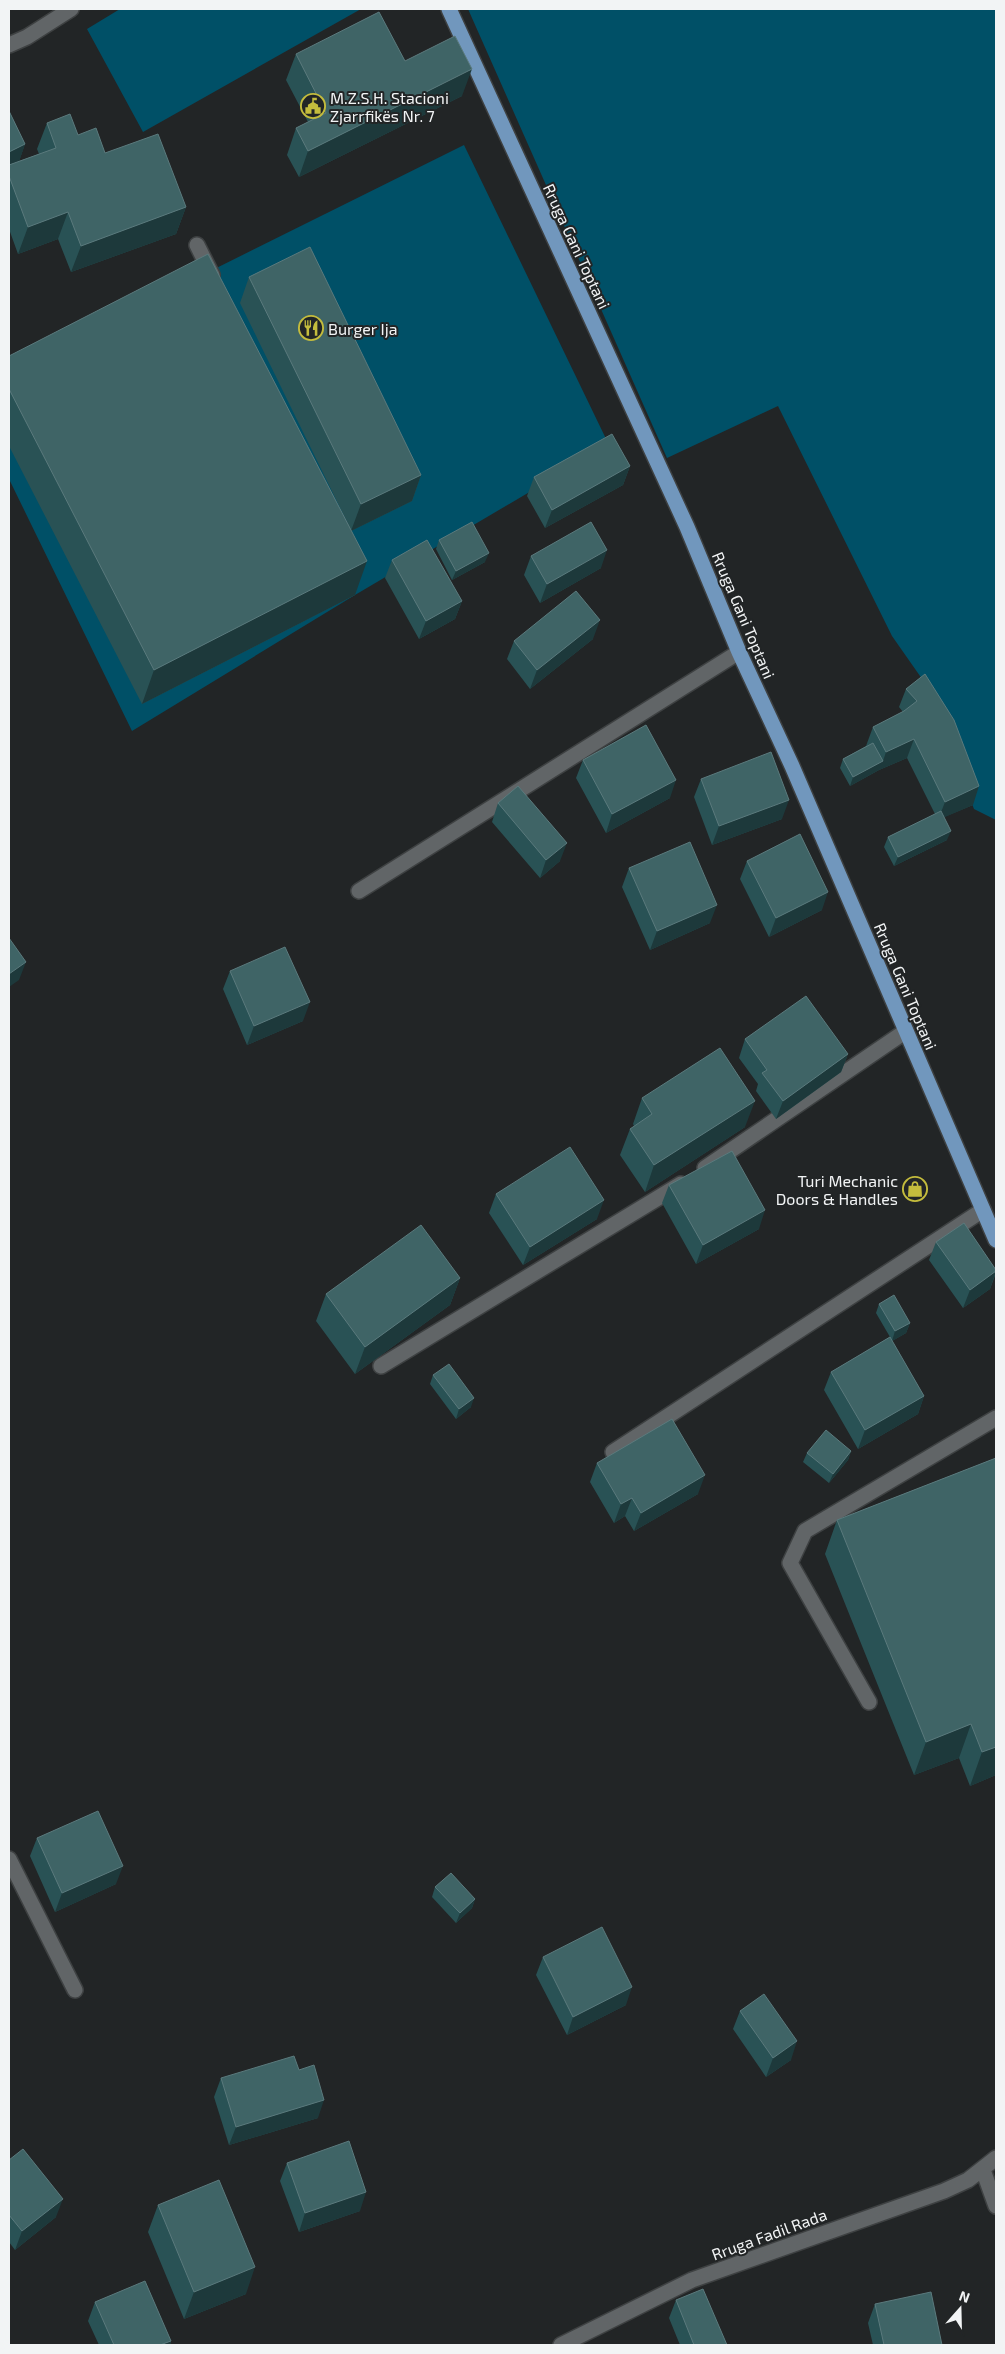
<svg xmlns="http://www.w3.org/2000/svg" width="1005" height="2354" viewBox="0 0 1005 2354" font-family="'Exo 2',sans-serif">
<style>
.green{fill:#005067}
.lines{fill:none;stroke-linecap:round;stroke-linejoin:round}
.minor-casing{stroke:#3e4142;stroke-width:18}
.major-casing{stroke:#3e4142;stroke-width:18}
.minor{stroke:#616567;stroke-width:15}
.major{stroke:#7197bd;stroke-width:15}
.wall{fill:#295255}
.shaded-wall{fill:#1d393b}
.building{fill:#3f6466;stroke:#5b7a7d}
.labels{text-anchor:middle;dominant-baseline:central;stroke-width:4;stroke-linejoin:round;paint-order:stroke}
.poi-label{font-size:16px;fill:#f2f4f5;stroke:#222526;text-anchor:start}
.street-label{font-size:16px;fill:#f2f4f5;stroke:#222526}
</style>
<rect width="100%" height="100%" fill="#222526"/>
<path class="green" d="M120 9H361L143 132 87 29Z
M468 9H996V820L974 809 927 686 892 636 778 406 667 458Z
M464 145 609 445 355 595 132 731 9 479V371Z"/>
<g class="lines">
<defs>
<path id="minor" d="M9 45 27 37 71 9
M197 245 212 275
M359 891 739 652
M705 1168 906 1031
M381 1366 681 1184
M613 1452 983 1210
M869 1702 790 1563 805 1531 996 1418
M9 1859 75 1990
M983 2170 996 2206
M561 2345 692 2280 944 2191 968 2180 996 2158"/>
<path id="major" d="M449 9 687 527 739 652 792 766 996 1240"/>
</defs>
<use href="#minor" class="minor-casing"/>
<use href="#major" class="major-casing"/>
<use href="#minor" class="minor"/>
<use href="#major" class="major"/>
</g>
<path class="wall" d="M296 54 405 61 462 96 299 177 287 155 296 128 308 122 286 80Z
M9 111 25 144 19 161 39 154 37 149 47 123 78 135 186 207 176 234 71 272 58 239 18 254 9 229Z
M249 277 421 475 412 501 351 531 355 595 142 704 9 446V356L348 524 240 303Z
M630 466 623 485 545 528 527 496 534 477Z
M439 540 485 562 452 580 436 549Z
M531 556 601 568 540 603 524 575Z
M392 560 462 601 455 619 419 639 385 578Z
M593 639 530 689 507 659 514 641Z
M925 674 973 805 944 817 947 840 894 866 884 847 888 837 935 814 907 758 879 770 850 786 840 768 843 759 866 746 873 727 903 712 899 707 906 689Z
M583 760 670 798 606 833 576 778Z
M701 779 782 819 712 845 694 797Z
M498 803 560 861 540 878 492 822Z
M747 861 822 910 769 937 740 879Z
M629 868 710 923 650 950 622 887Z
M230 971 303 1021 247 1045 223 989Z
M745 1039 848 1054 841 1072 776 1119 756 1091 758 1084 739 1058Z
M642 1098 745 1127 645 1192 620 1155 630 1129 634 1126 633 1124Z
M669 1185 759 1229 696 1264 662 1203Z
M496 1194 597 1219 523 1265 489 1213Z
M936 1242 996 1270V1273L990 1289 963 1308 929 1260Z
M460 1278 450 1305 355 1374 316 1321 326 1294Z
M879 1304 910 1323 906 1333 892 1341 924 1396 918 1414 858 1449 824 1390 831 1372 890 1337 876 1313Z
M433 1375 471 1407 456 1419 430 1384Z
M851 1451 848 1460 829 1483 803 1462 807 1453Z
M996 1458V1775L970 1786 959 1758 914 1775 825 1554 837 1520Z
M597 1463 698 1494 634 1531 625 1516 614 1523 590 1482Z
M37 1838 116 1884 55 1912 30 1856Z
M435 1887 475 1899 472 1908 456 1923 432 1897Z
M543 1957 626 2005 567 2035 536 1975Z
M740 2011 791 2060 766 2077 733 2029Z
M299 2070 318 2118 229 2145 214 2097 221 2078Z
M9 2160 56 2217 15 2250 9 2242Z
M287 2163 360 2211 299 2232 280 2181Z
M158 2205 246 2294 184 2319 148 2232Z
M676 2300 727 2345H680L669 2318Z
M95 2302 171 2341 170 2345H99L88 2321Z
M875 2304 942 2345H873L868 2323Z"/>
<path class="shaded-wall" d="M472 69 462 96 299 177 308 151Z
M25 144 19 162 9 167V152Z
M186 207 176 234 71 272 81 246Z
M68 212 58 239 18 254 28 227Z
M630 466 623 485 545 528 552 510Z
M421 475 412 501 351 531 361 504Z
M607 550 601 568 540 603 547 584Z
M489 553 485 562 452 580 456 571Z
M367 561 355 595 142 704 154 670Z
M462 601 455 619 419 639 426 621Z
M600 620 593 639 530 689 537 670Z
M914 739 907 758 879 770 850 786 853 777 883 761 886 752Z
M676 780 670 798 606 833 612 814Z
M979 786 973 805 938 820 945 802Z
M789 800 782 819 712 845 719 826Z
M951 831 947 840 894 866 898 857Z
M567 843 560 861 540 878 546 860Z
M828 892 822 910 769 937 776 918Z
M717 905 710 923 650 950 657 931Z
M26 962 19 980 9 987V974Z
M310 1002 303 1021 247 1045 254 1026Z
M848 1054 841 1072 776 1119 783 1101Z
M755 1101 745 1127 645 1192 654 1165Z
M604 1200 597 1219 523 1265 530 1247Z
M765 1210 759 1229 696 1264 703 1245Z
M996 1271 990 1289 963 1308 970 1290Z
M460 1278 450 1305 355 1374 365 1347Z
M910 1323 906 1333 892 1341 895 1331Z
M924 1396 918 1414 858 1449 865 1430Z
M474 1398 471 1407 456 1419 459 1409Z
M851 1451 848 1460 829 1483 833 1474Z
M705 1475 698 1494 634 1531 641 1513Z
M632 1498 625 1516 614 1523 621 1504Z
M971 1724 959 1758 914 1775 926 1742Z
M996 1747V1775L970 1786 982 1752Z
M123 1866 116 1884 55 1912 62 1893Z
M475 1899 472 1908 456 1923 460 1913Z
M632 1987 626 2005 567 2035 573 2017Z
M797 2041 791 2060 766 2077 773 2058Z
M324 2100 318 2118 229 2145 236 2127Z
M366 2192 360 2211 299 2232 305 2213Z
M63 2199 56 2217 15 2250 22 2231Z
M255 2267 246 2294 184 2319 194 2292Z
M171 2341 170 2345H160Z"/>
<path class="building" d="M379 12 405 61 455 36 472 69 308 151 296 128 326 113 296 54Z
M9 111 25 144 9 152Z
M70 114 78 135 96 128 105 153 158 134 186 207 81 246 68 212 28 227 9 176V165L56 148 47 123Z
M310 247 421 475 361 504 249 277Z
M208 254 367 561 154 670 9 389V356Z
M612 434 630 466 552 510 534 477Z
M472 522 489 553 456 571 439 540Z
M591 522 607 550 547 584 531 556Z
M427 540 462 601 426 621 392 560Z
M576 591 600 620 537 670 514 641Z
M925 674 954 720 979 786 945 802 914 739 886 752 873 727 904 711 917 701 906 689Z
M646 725 676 780 612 814 583 760Z
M873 743 883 761 853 777 843 759Z
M771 752 789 800 719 826 701 779Z
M518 786 567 843 546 860 498 803Z
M941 811 951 831 898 857 888 837Z
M800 834 828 892 776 918 747 861Z
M690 842 717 905 657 931 629 868Z
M9 938 26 962 9 974Z
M285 947 310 1002 254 1026 230 971Z
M806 996 848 1054 783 1101 762 1073 767 1070 745 1039Z
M720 1048 755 1101 654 1165 630 1129 652 1114 642 1098Z
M570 1147 604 1200 530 1247 496 1194Z
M732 1151 765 1210 703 1245 669 1185Z
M964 1223 996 1270V1271L970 1290 936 1242Z
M421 1225 460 1278 365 1347 326 1294Z
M894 1295 910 1323 895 1331 879 1304Z
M890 1337 924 1396 865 1430 831 1372Z
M449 1364 474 1398 459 1409 433 1375Z
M672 1419 705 1475 641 1513 632 1498 621 1504 597 1463Z
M826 1430 851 1451 833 1474 807 1453Z
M996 1458V1747L982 1752 971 1724 926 1742 837 1520Z
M98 1811 123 1866 62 1893 37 1838Z
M451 1873 475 1899 460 1913 435 1887Z
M602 1927 632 1987 573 2017 543 1957Z
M764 1994 797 2041 773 2058 740 2011Z
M294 2056 299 2070 314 2065 324 2100 236 2127 221 2078Z
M349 2141 366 2192 305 2213 287 2163Z
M23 2149 63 2199 22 2231 9 2215V2160Z
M219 2180 255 2267 194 2292 158 2205Z
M145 2281 171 2341 160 2345H114L95 2302Z
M703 2289 727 2345H694L676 2300Z
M931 2292 942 2345H884L875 2304Z"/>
<defs>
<symbol id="civic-ring" viewBox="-11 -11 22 22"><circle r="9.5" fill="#222526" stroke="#c4bc3d" stroke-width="1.5"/><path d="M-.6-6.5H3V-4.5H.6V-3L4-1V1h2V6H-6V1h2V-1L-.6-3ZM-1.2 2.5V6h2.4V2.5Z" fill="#c4bc3d"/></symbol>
<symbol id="restaurant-ring" viewBox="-11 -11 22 22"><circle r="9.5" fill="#222526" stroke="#c4bc3d" stroke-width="1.5"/><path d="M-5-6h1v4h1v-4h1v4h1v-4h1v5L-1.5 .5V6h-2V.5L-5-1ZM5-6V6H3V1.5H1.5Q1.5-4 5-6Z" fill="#c4bc3d"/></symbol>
<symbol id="shop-ring" viewBox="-11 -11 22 22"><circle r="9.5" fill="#222526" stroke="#c4bc3d" stroke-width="1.5"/><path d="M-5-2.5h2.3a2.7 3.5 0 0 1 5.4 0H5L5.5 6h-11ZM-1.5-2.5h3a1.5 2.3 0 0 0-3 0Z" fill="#c4bc3d"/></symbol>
</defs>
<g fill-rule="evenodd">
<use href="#civic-ring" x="299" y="92" width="28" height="28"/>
<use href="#restaurant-ring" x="297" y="314" width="28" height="28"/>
<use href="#shop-ring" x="901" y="1175" width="28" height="28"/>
</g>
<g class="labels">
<g class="poi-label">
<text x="330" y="97">M.Z.S.H. Stacioni<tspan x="330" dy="18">Zjarrfikës Nr. 7</tspan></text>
<text x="328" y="328">Burger Ija</text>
<text x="898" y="1180" text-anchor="end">Turi Mechanic<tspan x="898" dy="18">Doors &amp; Handles</tspan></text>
</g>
<g class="street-label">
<text transform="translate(577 246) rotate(65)">Rruga Gani Toptani</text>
<text transform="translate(744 615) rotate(67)">Rruga Gani Toptani</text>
<text transform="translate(906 986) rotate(67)">Rruga Gani Toptani</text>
<text transform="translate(769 2234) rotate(-20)">Rruga Fadil Rada</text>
</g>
</g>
<rect width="1005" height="2354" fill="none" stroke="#f2f4f5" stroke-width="20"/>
<g transform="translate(960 2309) rotate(20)" stroke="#222526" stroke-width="4" paint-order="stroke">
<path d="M0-4L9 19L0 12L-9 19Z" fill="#f2f4f5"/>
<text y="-8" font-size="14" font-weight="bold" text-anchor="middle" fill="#f2f4f5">N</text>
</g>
</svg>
